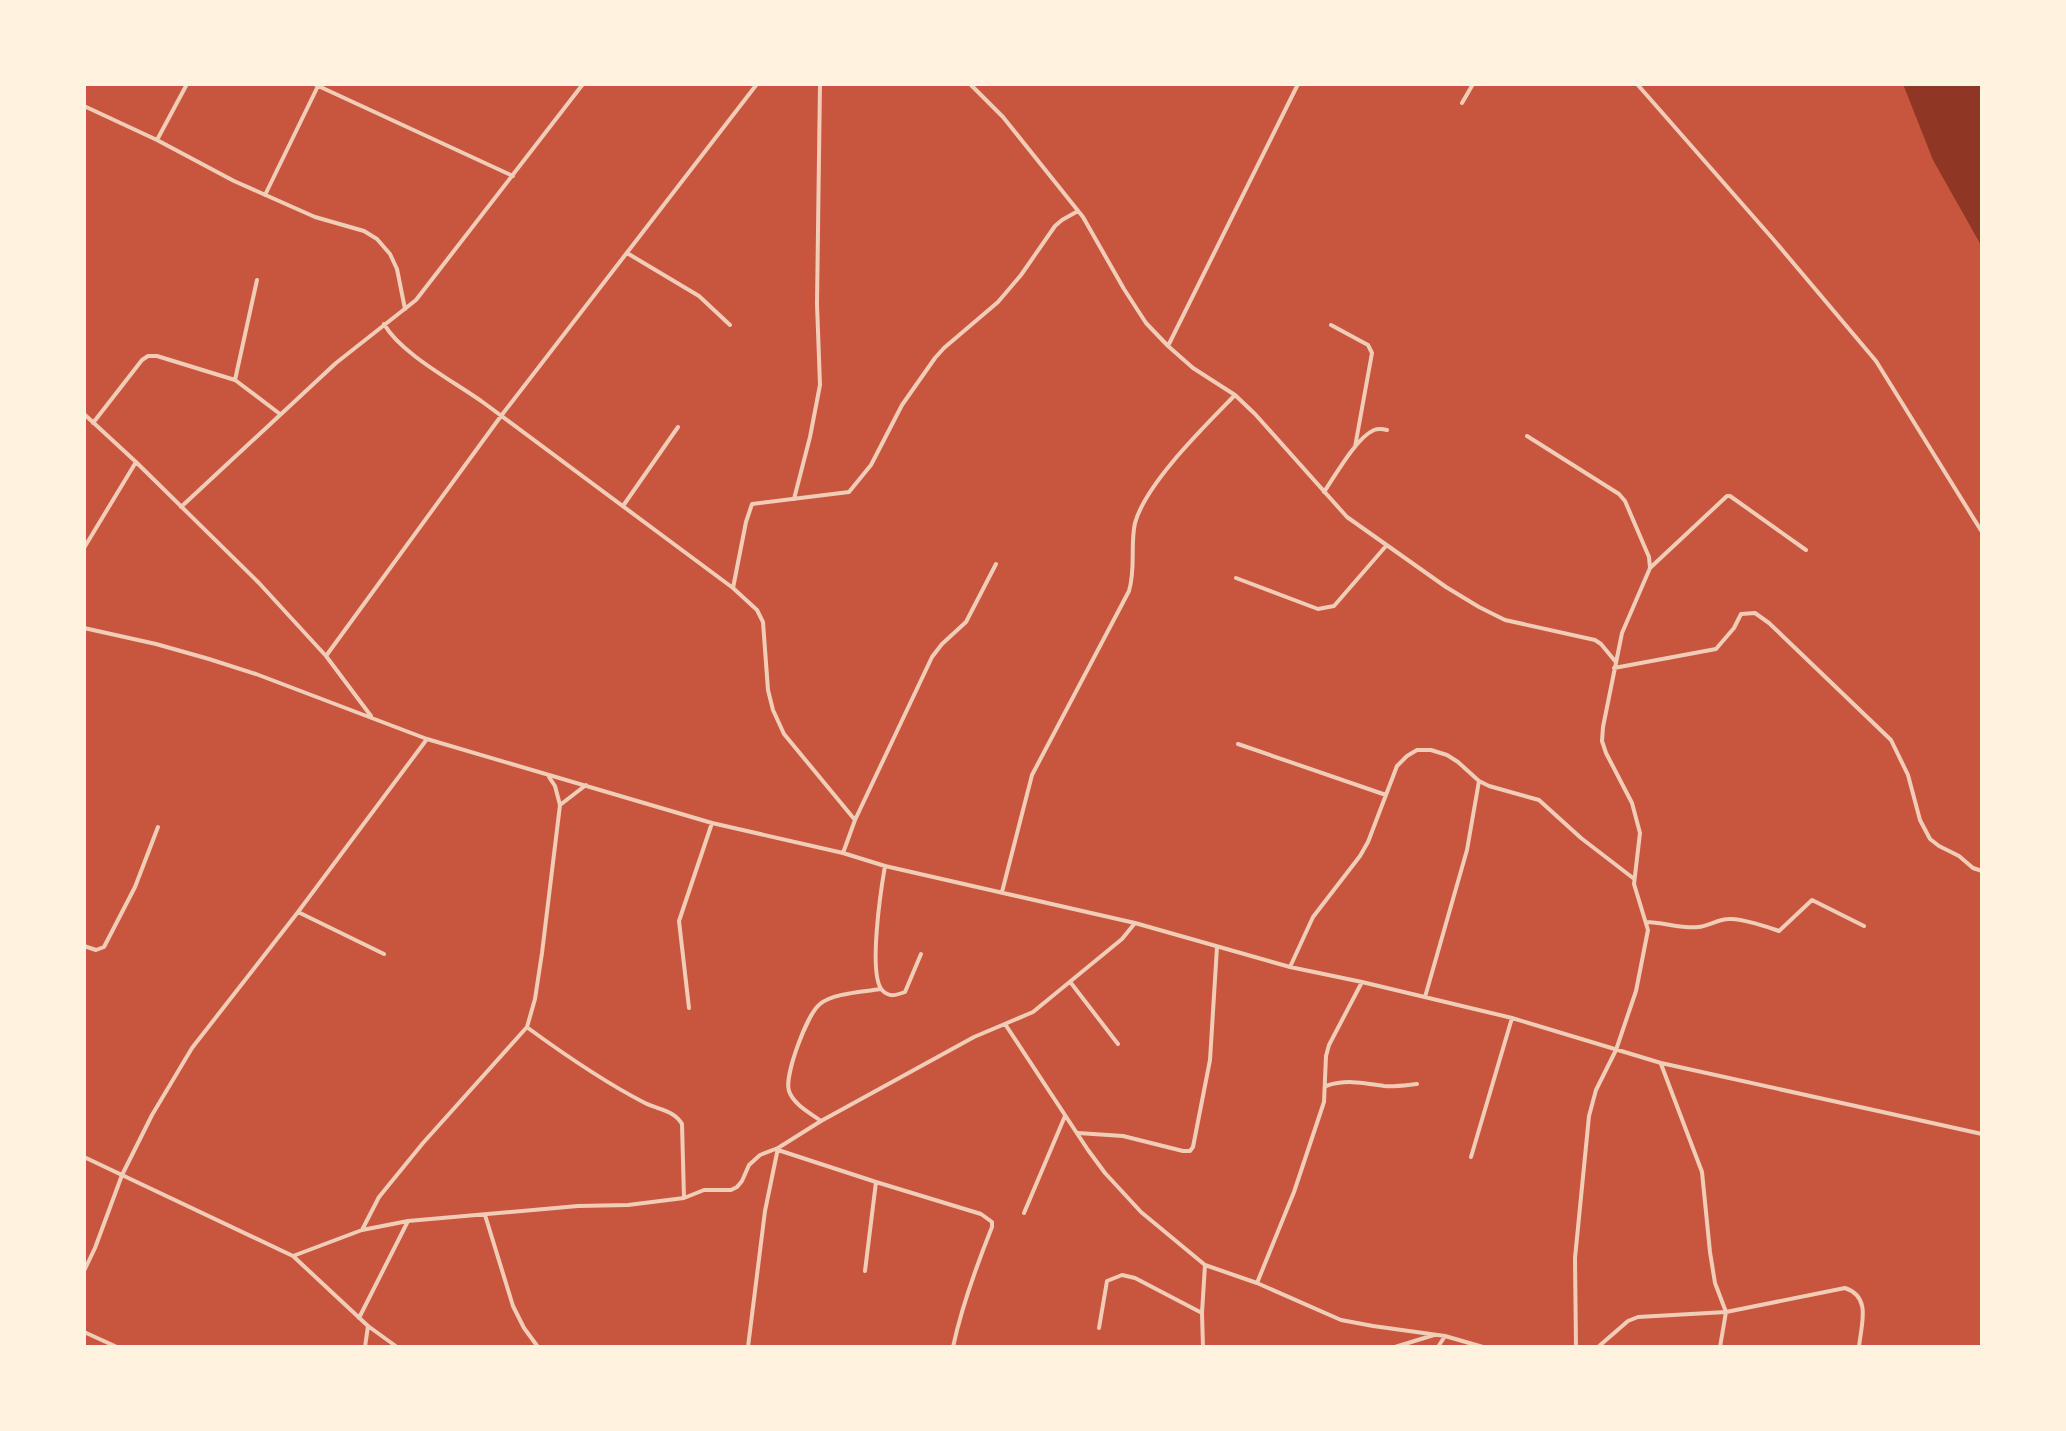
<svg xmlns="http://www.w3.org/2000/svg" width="2066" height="1431" viewBox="0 0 2066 1431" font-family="Barlow,sans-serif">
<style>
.water{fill:#8f3625}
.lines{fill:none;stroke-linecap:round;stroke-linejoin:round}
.minor{stroke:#f1ccb7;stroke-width:4}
</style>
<rect width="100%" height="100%" fill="#c8553d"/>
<path class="water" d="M1903 84H1982V247L1933 160Z"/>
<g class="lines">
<path class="minor" d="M314 84 513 176
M970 84 1003 117 1083 217 1124 289 1146 323 1168 346 1193 368 1235 395 1255 414 1347 517 1446 587 1479 607 1505 620 1595 640 1601 644 1615 661
M1637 84 1773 239 1876 361 1982 532
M1462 103 1473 84
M84 106 157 140 234 181 315 217 364 231 377 239 390 254 397 269 405 309
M157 140 187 84
M265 195 318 86
M627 253 699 296 730 325
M257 280 235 380 280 414
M384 324C401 354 455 382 484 403 567 464 650 526 733 588L757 610 763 622 768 690 773 710 784 734 855 820 843 853
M1331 325 1368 345 1372 353 1355 447
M1168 346 1298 84
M84 414 136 462 259 583 326 656 371 716
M93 423 142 360 148 356H157L235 380
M1527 436 1619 494 1625 501 1649 557 1650 568 1622 633 1603 727 1602 741 1606 753 1632 803 1640 833 1634 884 1648 930 1636 991 1616 1050 1596 1090 1589 1116 1575 1258 1576 1347
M1324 492C1335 476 1356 438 1374 430 1379 428 1383 429 1387 430
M794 499 810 437 820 385 817 304 820 84
M623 506 678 427
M181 507 336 363 416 300 583 84
M84 548 136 462
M1650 568 1727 496H1730L1806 550
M1236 578 1318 609 1334 606 1386 546
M733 588 746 522 752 504 849 492 871 465 902 405 935 358 944 348 998 302 1021 275 1055 226 1062 220 1078 211
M84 628 156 644 209 659 256 674 427 739 712 823 843 853 885 866 1135 923 1290 967 1362 982 1512 1018 1661 1063 1982 1134
M326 656 501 416 757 84
M1614 668 1716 649 1734 628 1741 614 1755 613 1769 623 1891 740 1908 775 1920 820 1930 839 1939 846 1959 856 1973 868 1982 871
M1238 744 1386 795
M560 805 586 785
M855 820 932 657 942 644 966 622 996 564
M885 866C881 889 868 974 882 990 889 998 897 995 905 992L921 954
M1002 892 1032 775 1129 591C1136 568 1130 545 1135 523 1146 483 1205 426 1235 395
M298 912 384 954
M1646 922C1662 922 1683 929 1698 927 1709 926 1718 919 1729 919 1740 918 1768 927 1779 931L1812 900 1864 926
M84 946 96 950 104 947 135 887 158 827
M1290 967 1313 917 1360 856 1368 842 1397 766 1407 756 1417 750H1431L1447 755 1458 762 1479 781 1489 786 1539 800 1581 838 1633 878
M1071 983 1118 1044
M1425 997 1467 850 1479 781
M689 1008 679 921 712 823
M1005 1024 1088 1150 1105 1173 1141 1212 1205 1265 1257 1283 1341 1320 1373 1326 1445 1336 1483 1347
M528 1028C565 1055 604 1082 645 1103 659 1110 674 1110 682 1124L684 1198
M1661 1064 1702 1172 1710 1252 1715 1283 1726 1312 1720 1347
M1326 1086C1346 1079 1364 1083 1384 1086 1395 1087 1407 1085 1417 1084
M821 1121C810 1113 794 1105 789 1091 784 1076 807 1014 820 1004 833 993 864 992 880 989
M1078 1133 1123 1136 1183 1151H1190L1193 1147 1210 1060 1217 947
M778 1150 876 1182 865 1271
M84 1157 293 1256 368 1326 397 1347
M1471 1157 1512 1018
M876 1182 981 1214 992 1222V1227C976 1267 962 1305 953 1347
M1024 1213 1065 1116
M485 1215 513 1306 524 1328 538 1347
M362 1230 379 1197 423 1143 527 1027 535 999 542 953 560 805 555 786 549 777
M293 1256 362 1230 408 1221 578 1206 628 1205 684 1198 704 1190H731L737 1187 742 1181 749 1165 760 1155 778 1148 821 1121 974 1037 1033 1012 1122 939 1135 923
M84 1271 95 1248 122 1175 152 1115 192 1048 298 912 427 739
M1257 1283 1294 1192 1324 1102 1326 1056 1329 1045 1362 982
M359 1318 408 1221
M1099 1328 1107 1281 1122 1275 1135 1278 1202 1313
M84 1332 117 1347
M365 1347 368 1326
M748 1347 765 1211 778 1148
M1203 1347 1202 1313 1205 1265
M1395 1347 1434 1335
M1438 1347 1445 1336
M1598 1347 1628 1321 1638 1317 1726 1312 1845 1288C1872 1297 1861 1325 1859 1347"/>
</g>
<rect width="2066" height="1431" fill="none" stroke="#fff3e0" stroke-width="172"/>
</svg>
